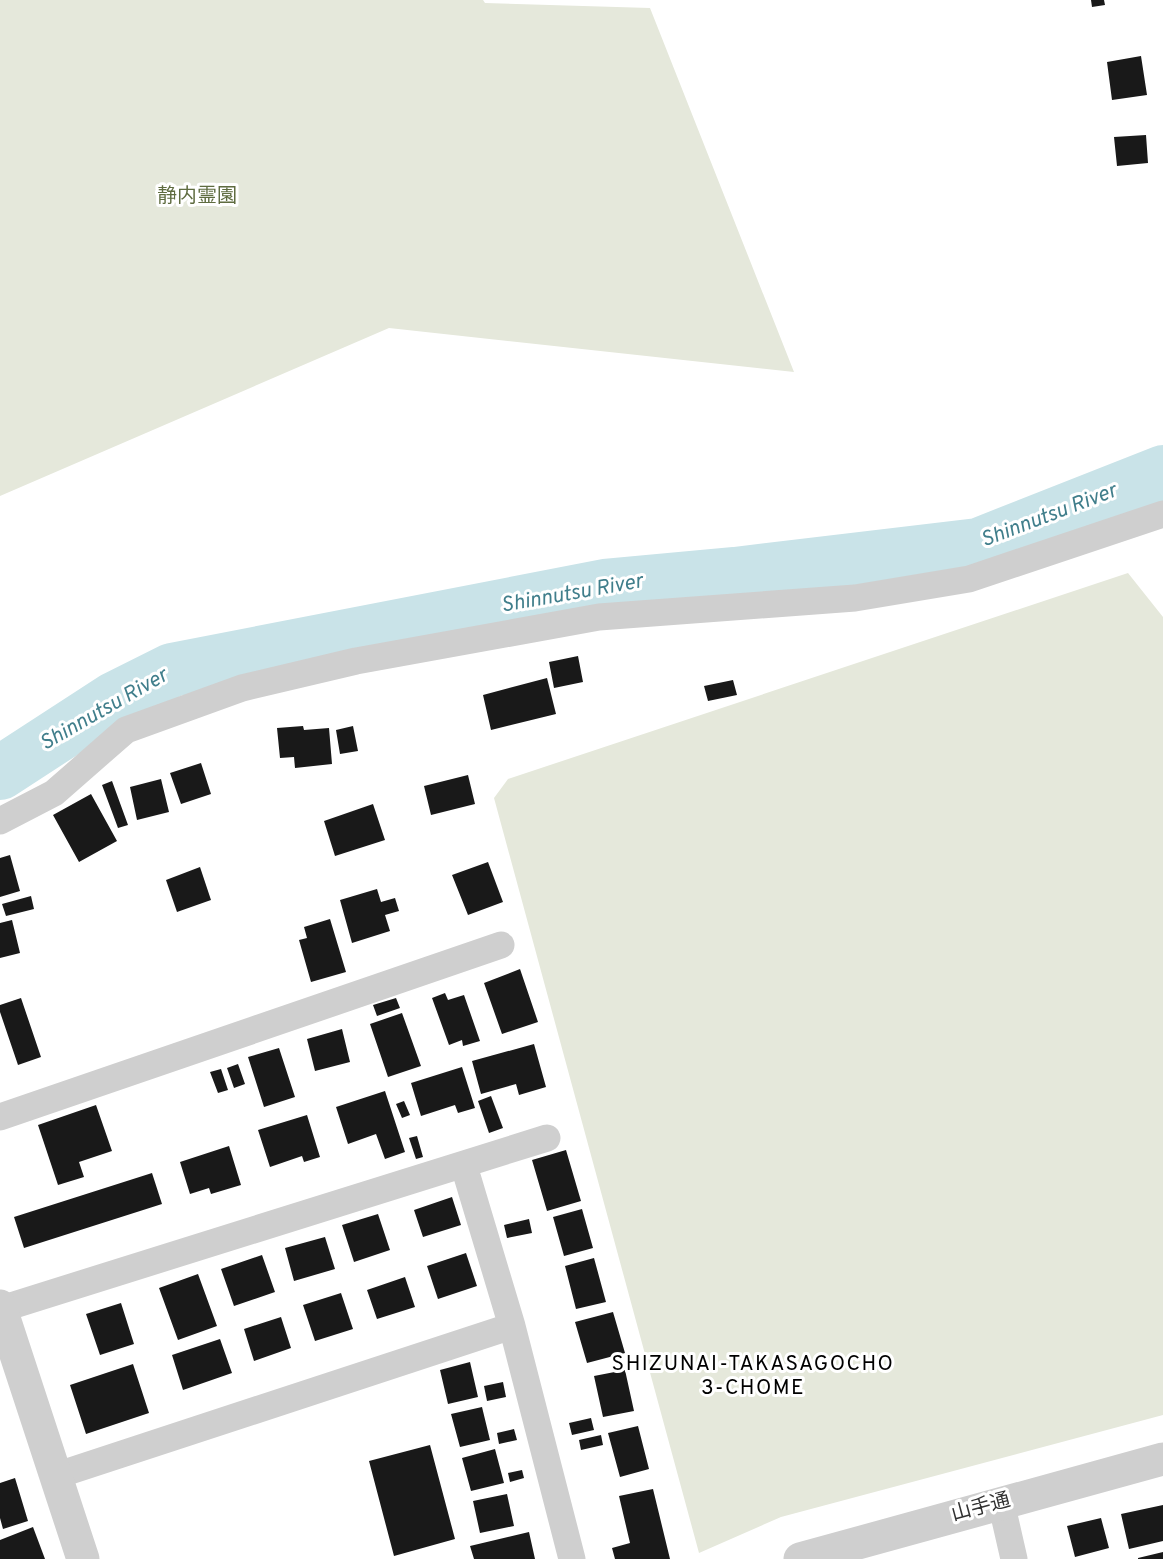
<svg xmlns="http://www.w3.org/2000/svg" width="1163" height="1559" viewBox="0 0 1163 1559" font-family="Overpass,'Noto Sans JP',sans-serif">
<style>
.green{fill:#e5e8db}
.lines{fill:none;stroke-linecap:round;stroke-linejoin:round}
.river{stroke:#c9e3e8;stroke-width:54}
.building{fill:#191919}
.minor{stroke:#cfcfcf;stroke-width:27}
.tertiary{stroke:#cfcfcf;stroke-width:33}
.labels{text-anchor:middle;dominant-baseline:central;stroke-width:6;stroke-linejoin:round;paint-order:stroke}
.park-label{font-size:20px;fill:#5f6c40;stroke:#fff}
.street-label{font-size:20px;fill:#323232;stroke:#fff}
.water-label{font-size:21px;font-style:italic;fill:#407e8b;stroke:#fff}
.neighbourhood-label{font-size:21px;letter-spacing:1.5px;fill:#000;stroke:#fff}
</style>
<rect width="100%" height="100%" fill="#fff"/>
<path class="green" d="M0 0H483L485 3 650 8 794 372 389 328 0 496Z
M1128 573 1163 617V1415L781 1517 699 1553 494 798 508 779Z"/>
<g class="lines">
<path class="river" d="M0 773 114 699 172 670 605 586 735 574 978 545 1163 472"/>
</g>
<path class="building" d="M1091 0H1104L1105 5 1092 7Z
M1141 56 1147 95 1112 100 1107 62Z
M1146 135 1148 163 1117 166 1114 137Z
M578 656 583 682 554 688 549 662Z
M547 678 556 714 491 730 483 695Z
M733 680 737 695 708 701 704 686Z
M303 726 304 730 329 728 332 764 295 768 294 757 280 758 277 728Z
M353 726 358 751 340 754 336 730Z
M201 763 211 794 181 804 170 773Z
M468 775 475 804 431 815 424 786Z
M161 779 169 812 137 820 130 787Z
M112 781 128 825 118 828 102 785Z
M91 794 117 841 79 862 53 815Z
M373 804 385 840 335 856 324 821Z
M10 855 20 891 0 897V858Z
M488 862 503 902 468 915 452 875Z
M200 867 211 900 177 912 166 880Z
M377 889 381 902 395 898 399 911 385 915 390 931 352 943 340 900Z
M31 896 34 909 6 916 2 904Z
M330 919 346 972 311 982 299 940 307 938 304 927Z
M12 920 20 953 0 958V923Z
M520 969 538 1022 502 1034 484 983Z
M445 993 448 1000 464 995 480 1041 463 1046 462 1040 449 1045 432 998Z
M21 998 41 1057 18 1065 0 1012V1005Z
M396 998 400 1008 377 1016 373 1005Z
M402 1013 421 1066 388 1077 370 1024Z
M342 1029 350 1062 315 1071 307 1039Z
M534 1044 546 1087 519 1095 516 1084 481 1094 472 1061Z
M279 1048 295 1097 264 1107 248 1057Z
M238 1064 245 1084 234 1088 227 1068Z
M462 1067 475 1108 458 1113 455 1105 421 1116 411 1083Z
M221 1069 228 1090 218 1093 210 1072Z
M385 1091 405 1152 385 1159 376 1134 348 1144 336 1107Z
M491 1096 503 1128 489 1133 478 1101Z
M404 1101 410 1115 402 1118 396 1104Z
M96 1105 112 1151 79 1162 84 1177 58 1185 38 1125Z
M307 1115 320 1157 304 1162 302 1156 270 1167 258 1130Z
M417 1136 423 1157 416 1159 409 1138Z
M229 1146 241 1185 211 1194 209 1188 190 1194 180 1162Z
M566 1150 581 1201 547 1211 532 1160Z
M152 1173 162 1204 24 1248 14 1217Z
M452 1197 461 1225 423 1237 414 1210Z
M582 1209 593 1248 564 1256 553 1217Z
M378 1214 390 1250 354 1262 342 1225Z
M529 1219 532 1233 507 1238 504 1225Z
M325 1237 335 1269 294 1281 285 1248Z
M466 1253 477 1286 438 1299 427 1266Z
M262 1255 275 1292 234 1306 221 1269Z
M594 1258 606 1302 576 1309 565 1266Z
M198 1274 217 1326 178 1340 159 1288Z
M405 1277 415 1307 377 1319 367 1290Z
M341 1293 353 1329 315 1341 303 1305Z
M121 1303 134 1344 100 1355 86 1314Z
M613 1312 625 1353 587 1363 575 1322Z
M281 1317 291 1348 254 1361 244 1329Z
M220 1339 232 1373 183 1390 172 1355Z
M470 1362 478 1397 448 1404 440 1370Z
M133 1364 149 1413 86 1434 70 1385Z
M625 1370 634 1411 603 1417 594 1376Z
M503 1382 506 1397 487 1401 484 1386Z
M482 1407 490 1440 460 1447 451 1414Z
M591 1418 594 1430 572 1435 569 1423Z
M638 1426 649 1469 620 1477 608 1433Z
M514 1429 517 1440 499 1444 497 1433Z
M601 1435 603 1445 581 1450 579 1440Z
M430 1445 455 1539 394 1556 369 1461Z
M495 1449 504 1483 471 1491 462 1458Z
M522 1470 524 1478 510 1482 508 1473Z
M15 1478 28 1521 3 1529 0 1518V1483Z
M653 1489 670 1559H615L612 1548 630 1543 619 1496Z
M507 1494 514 1526 480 1533 473 1501Z
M1163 1505V1541L1129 1549 1121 1514Z
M1101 1518 1109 1548 1075 1557 1067 1526Z
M33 1527 45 1559H0V1540Z
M529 1532 535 1559H474L470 1546Z
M1163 1552V1559H1138V1558Z"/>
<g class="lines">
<path class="minor" d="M0 821 54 793 126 730 242 688 356 661 599 617 855 598 969 579 1163 514
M0 1117 501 945
M1 1309 547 1138
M512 1326 572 1559
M55 1476 512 1326 464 1166
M1001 1502 1014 1559"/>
<path class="tertiary" d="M0 1306 83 1559
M800 1559 1163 1459"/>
</g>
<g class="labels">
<g class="park-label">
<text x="197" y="197">静内霊園</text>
</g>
<g class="street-label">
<text transform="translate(981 1508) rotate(-15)">山手通</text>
</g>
<g class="water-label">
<text transform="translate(1049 516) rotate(-21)">Shinnutsu River</text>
<text transform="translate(572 594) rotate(-10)">Shinnutsu River</text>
<text transform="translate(104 710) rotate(-30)">Shinnutsu River</text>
</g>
<g class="neighbourhood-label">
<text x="753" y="1364">SHIZUNAI-TAKASAGOCHO<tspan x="753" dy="24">3-CHOME</tspan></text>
</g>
</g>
</svg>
